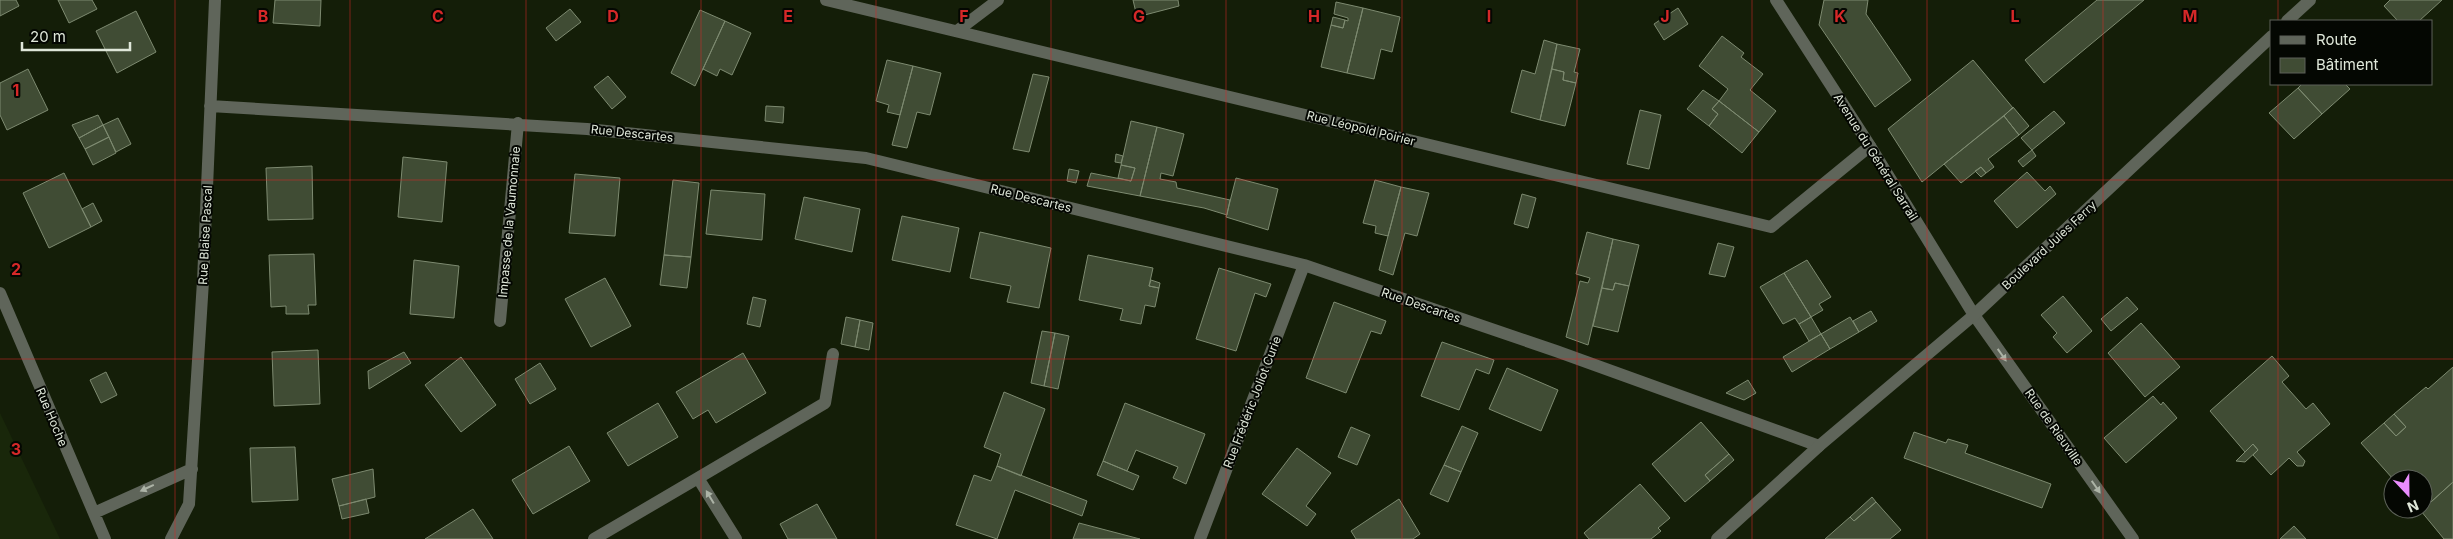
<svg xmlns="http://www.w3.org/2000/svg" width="2453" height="539" viewBox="0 0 2453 539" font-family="Inter,sans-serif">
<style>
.built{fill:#19270a}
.building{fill:#404c34;stroke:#7d8a70}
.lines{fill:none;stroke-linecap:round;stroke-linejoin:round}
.minor{stroke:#5f655a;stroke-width:12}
.tertiary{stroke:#5f655a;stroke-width:12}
.oneway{fill:#acb3a6}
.grid{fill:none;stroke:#d62828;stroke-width:1;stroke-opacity:0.55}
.labels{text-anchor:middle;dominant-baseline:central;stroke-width:4;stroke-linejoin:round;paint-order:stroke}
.street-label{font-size:12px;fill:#dfe7d9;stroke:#040702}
.grid-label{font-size:16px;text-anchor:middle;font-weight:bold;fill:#d62828;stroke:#040702;stroke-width:4;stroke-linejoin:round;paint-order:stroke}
</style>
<rect width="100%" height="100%" fill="#141e08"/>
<path class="built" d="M0 413 60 539H0Z"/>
<path class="building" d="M0 0H16L19 6 0 16Z
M58 0H92L97 9 69 23Z
M275 0H321L320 26 273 23Z
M1133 0H1178L1179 6 1137 17Z
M1824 0H1868L1866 14 1911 80 1875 107 1819 25Z
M2097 0H2144L2044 83 2025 60Z
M2390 0H2442L2419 21H2398L2384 6Z
M1336 2 1363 8 1347 73 1321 67 1331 25 1343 28 1345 20 1348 21V18L1334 14Z
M1363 8 1400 17 1392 52 1381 49 1374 79 1347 73Z
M1678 8 1688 24 1664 40 1654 24Z
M570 9 581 22 556 41 546 28Z
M700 10 725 21 695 86 671 73Z
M136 11 156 52 117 73 96 31Z
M1333 17 1345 20 1343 28 1331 25Z
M725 21 751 33 732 75 720 69 717 76 703 69Z
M1722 36 1744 53 1741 57 1763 74 1750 90 1776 111 1759 132 1719 101 1728 89 1699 66Z
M1544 40 1557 44 1540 120 1511 112 1522 70 1535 74Z
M1557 44 1580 49 1574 72 1578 73 1576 83 1563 80 1564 72 1552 69Z
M887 60 913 66 900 115 887 112 889 105 876 101Z
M1973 60 2013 108 1922 182 1888 129Z
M913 66 941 73 930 115 917 112 907 148 892 145Z
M28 69 48 110 7 130 0 115V83Z
M1552 69 1564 72 1563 80 1576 83 1565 126 1540 120Z
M1033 74 1049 77 1029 152 1013 149Z
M608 76 626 97 612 109 594 87Z
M2302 84H2345L2350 89 2322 114 2298 88Z
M2298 88 2322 114 2294 139 2269 113Z
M1703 90 1719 101 1712 109 1718 114 1709 126 1687 109Z
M1719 101 1759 132 1742 153 1709 126 1718 114 1712 109Z
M766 106 784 107 783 123 765 121Z
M2013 107 2029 126 2019 135 2004 116Z
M1640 110 1661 115 1649 169 1627 164Z
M2054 111 2065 123 2032 150 2021 138Z
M98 115 103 125 79 138 72 125Z
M2004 116 2019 135 1988 159 1994 167 1986 173 1981 167 1961 183 1944 164Z
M118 118 131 144 116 152 103 125Z
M1131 121 1157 127 1140 196 1087 186 1091 173 1131 181 1135 168 1121 165Z
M103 125 109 137 85 149 79 138Z
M1157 127 1184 134 1173 176 1161 173 1160 179 1176 182 1177 188 1230 200 1227 215 1204 208 1140 196Z
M109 137 116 153 93 165 85 149Z
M2032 150 2036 156 2023 167 2018 161Z
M1116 154 1123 156 1121 163 1115 162Z
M403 157 447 162 442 222 398 217Z
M1121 165 1135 168 1131 181 1118 178Z
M312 166 313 219 268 220 266 168Z
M1981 167 1986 173 1981 177 1975 171Z
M1069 169 1079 171 1076 183 1067 181Z
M2027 172 2045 191 2050 186 2056 194 2017 228 1994 201Z
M64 173 91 227 49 248 23 193Z
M575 174 620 178 615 236 569 233Z
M1236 178 1278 189 1268 230 1226 217Z
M673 180 699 183 691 257 664 255Z
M1375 180 1401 187 1388 236 1375 233 1376 226 1363 223Z
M1401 187 1429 193 1417 236 1405 233 1393 275 1379 270Z
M711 190 765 194 762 240 706 234Z
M1522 194 1536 198 1528 228 1514 224Z
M804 197 860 209 852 252 795 239Z
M93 203 102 221 91 227 82 209Z
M902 216 959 228 950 272 892 260Z
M980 232 1051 248 1039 308 1007 302 1011 286 970 278Z
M1587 232 1613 239 1588 345 1566 337 1580 281 1588 283 1590 278 1576 274Z
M1613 239 1639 245 1629 286 1615 283 1613 290 1602 288Z
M1718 243 1734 247 1725 277 1709 274Z
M314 254 316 305H308L309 314H286V306L271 307 269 255Z
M664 255 691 257 687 288 660 285Z
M1088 255 1153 268 1149 286 1159 288 1155 307 1145 305 1141 324 1120 320 1123 309 1079 300Z
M414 260 459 266 454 318 410 314Z
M1807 260 1831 297 1819 304 1823 310 1811 317 1784 273Z
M1219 268 1271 284 1266 297 1255 293 1236 351 1196 339Z
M1784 273 1811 317 1799 324 1795 318 1783 324 1760 287Z
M605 278 631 326 591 347 565 299Z
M1151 280 1160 283 1159 288 1149 286Z
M1615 283 1629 286 1618 332 1593 326 1602 288 1613 290Z
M2063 296 2092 331 2067 353 2053 337 2057 333 2041 315Z
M753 297 766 300 760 327 747 324Z
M2127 297 2138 309 2111 331 2101 319Z
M1334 302 1386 321 1381 334 1371 331 1346 393 1306 378Z
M1871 311 1877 321 1859 332 1853 321Z
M846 317 860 320 855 347 841 344Z
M1811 317 1821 334 1809 341 1799 324Z
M1850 317 1859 332 1830 349 1821 334Z
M860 320 873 323 869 350 855 347Z
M2141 323 2180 367 2145 397 2108 353Z
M1042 331 1055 333 1044 386 1031 383Z
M1055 333 1069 336 1058 389 1044 386Z
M1821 334 1830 349 1792 372 1783 357Z
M1442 342 1494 360 1489 374 1476 369 1459 410 1421 396Z
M318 350 320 404 274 406 272 352Z
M404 352 411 363 369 389 368 371Z
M743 353 766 393 716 423 708 410 693 419 676 392Z
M2272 356 2289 376 2282 382 2306 409 2313 403 2330 424 2297 452 2305 461 2303 466H2297L2289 458 2271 475 2253 455 2258 450 2253 444 2245 452 2210 411Z
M461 357 496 405 461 432 425 385Z
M540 363 556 389 530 404 515 379Z
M2453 367V482L2421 511 2423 479H2393L2361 443 2384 423 2396 436 2406 427 2394 414 2426 387 2428 389Z
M1507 368 1558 390 1541 431 1489 409Z
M106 372 117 395 101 403 90 380Z
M1748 380 1756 393 1744 400 1726 393Z
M1004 392 1045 409 1021 476 997 466 1001 454 984 447Z
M2153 396 2161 405 2163 402 2177 418 2126 463 2104 438Z
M658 403 678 437 628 466 607 433Z
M1125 403 1205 434 1186 484 1173 478 1178 467 1136 450 1127 471 1103 461Z
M2394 414 2406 427 2396 436 2384 423Z
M1701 422 1729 454 1705 475 1710 481 1685 502 1652 464Z
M1462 426 1478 433 1461 472 1444 465Z
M1351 427 1370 435 1357 465 1338 457Z
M1914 432 1946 443 1948 439 1968 445 1965 453 2051 484 2042 508 1904 458Z
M2253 444 2258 450 2245 462 2236 461Z
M569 446 590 481 533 514 512 480Z
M295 447 298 500 252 502 250 448Z
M1297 448 1331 473 1306 506 1316 514 1307 526 1262 494Z
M1729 454 1734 460 1710 481 1705 475Z
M1103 461 1139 476 1133 490 1097 475Z
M1444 465 1461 472 1448 502 1430 494Z
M997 466 1087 501 1082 516 1015 490 997 539 956 525 974 475 991 481Z
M373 469 375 497 339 506 332 479Z
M2453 482V539H2444L2421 511Z
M1640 484 1670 518 1658 528 1661 531 1651 539H1589L1584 533Z
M1872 497 1876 502 1854 521 1850 517Z
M366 499 369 513 342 519 339 506Z
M1399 499 1420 534 1413 539H1356L1351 531Z
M1876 502 1901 530 1890 539H1825L1850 517 1854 521Z
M817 504 837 539H788L780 524Z
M473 509 493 539H425Z
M1079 523 1140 539H1073Z
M2294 526 2306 539H2280Z"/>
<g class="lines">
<path class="minor" d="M826 0 1771 227 1870 146
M957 31 998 0
M210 106 587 129 866 158 1304 265 1556 351 1819 446
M0 293 105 539
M1974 315 2133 539
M500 321 518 123
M698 478 825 403 833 354
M94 513 192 469
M171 539 189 504 203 281 215 0
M594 539 698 478 736 539
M1200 539 1304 265"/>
<path class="tertiary" d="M1776 0 1870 146 1974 315
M2287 21 2310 0
M1717 539 1819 446 1974 315 2272 36"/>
</g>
<defs><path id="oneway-solid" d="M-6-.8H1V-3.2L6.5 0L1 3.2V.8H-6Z" transform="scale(1.25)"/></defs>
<g class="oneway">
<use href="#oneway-solid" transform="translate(2002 355) rotate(55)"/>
<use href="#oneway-solid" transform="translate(2096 487) rotate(55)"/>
<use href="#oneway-solid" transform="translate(147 488) rotate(155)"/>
<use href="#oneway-solid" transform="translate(710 497) rotate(-121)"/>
</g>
<path class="grid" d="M175 0V539M350 0V539M526 0V539M701 0V539M876 0V539M1051 0V539M1226 0V539M1402 0V539M1577 0V539M1752 0V539M1927 0V539M2103 0V539M2278 0V21M2278 84V539M0 180H2453M0 359H2453"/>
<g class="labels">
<g class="street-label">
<text transform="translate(1361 128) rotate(14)">Rue Léopold Poirier</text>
<text transform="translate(632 133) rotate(6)">Rue Descartes</text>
<text transform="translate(1876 157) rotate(58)">Avenue du Général Sarrail</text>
<text transform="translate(1031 198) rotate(14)">Rue Descartes</text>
<text transform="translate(509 222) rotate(-85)">Impasse de la Vaumonnaie</text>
<text transform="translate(205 235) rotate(-87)">Rue Blaise Pascal</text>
<text transform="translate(2049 245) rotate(-43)">Boulevard Jules Ferry</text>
<text transform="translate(1421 305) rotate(19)">Rue Descartes</text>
<text transform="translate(1252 402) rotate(-69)">Rue Frédéric Joliot Curie</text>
<text transform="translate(52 417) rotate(67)">Rue Hoche</text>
<text transform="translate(2054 427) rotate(55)">Rue de Rieuville</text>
</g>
</g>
<g class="grid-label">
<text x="263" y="22">B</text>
<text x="438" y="22">C</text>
<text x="613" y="22">D</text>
<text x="788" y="22">E</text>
<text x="964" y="22">F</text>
<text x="1139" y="22">G</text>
<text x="1314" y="22">H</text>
<text x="1489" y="22">I</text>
<text x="1665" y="22">J</text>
<text x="1840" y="22">K</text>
<text x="2015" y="22">L</text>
<text x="2190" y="22">M</text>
<text x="16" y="96">1</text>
<text x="16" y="275">2</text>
<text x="16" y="455">3</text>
</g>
<rect x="2270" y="20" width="162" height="65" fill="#040702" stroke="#5c6158"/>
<rect x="2280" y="36" width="25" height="8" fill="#5f655a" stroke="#5c6158"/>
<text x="2316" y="45" font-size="15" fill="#dfe7d9">Route</text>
<rect x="2280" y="58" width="25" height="15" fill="#404c34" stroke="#5c6158"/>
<text x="2316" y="70" font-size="15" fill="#dfe7d9">Bâtiment</text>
<g transform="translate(2408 494) rotate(158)"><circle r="24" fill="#040702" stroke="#5c6158"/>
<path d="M0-4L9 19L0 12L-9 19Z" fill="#ea8dfd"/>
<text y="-8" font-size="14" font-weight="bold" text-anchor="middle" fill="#dfe7d9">N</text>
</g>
<path d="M22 42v8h108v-8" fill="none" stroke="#dfe7d9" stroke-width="2.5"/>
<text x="30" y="42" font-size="15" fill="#dfe7d9" stroke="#040702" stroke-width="4" paint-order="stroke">20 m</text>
</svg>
